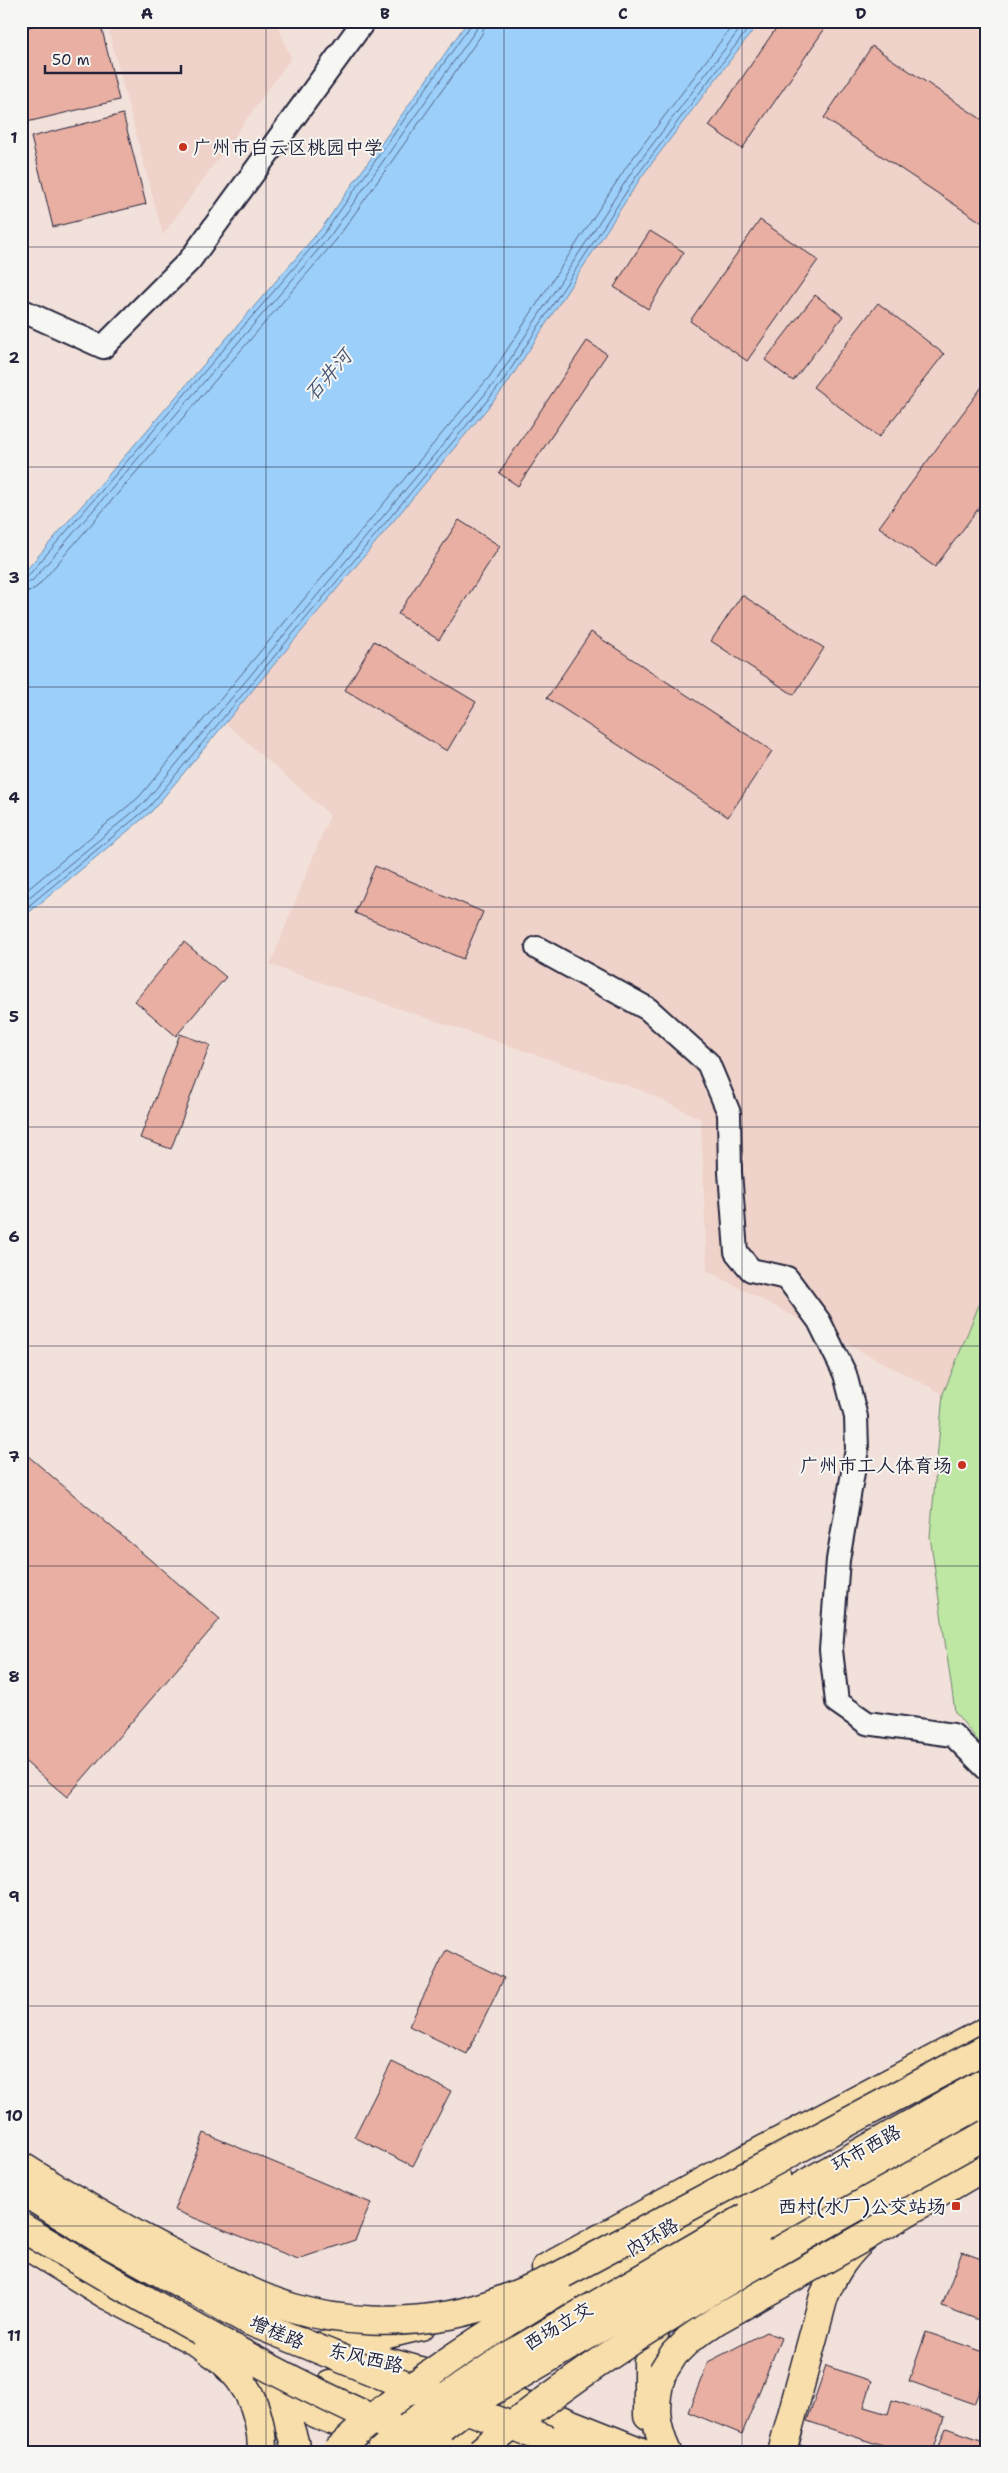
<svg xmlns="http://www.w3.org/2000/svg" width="1008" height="2473" viewBox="0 0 1008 2473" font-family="'Shantell Sans','LXGW WenKai TC',sans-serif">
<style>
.built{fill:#efd2c9}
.green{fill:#bde7a3;stroke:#70846f}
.water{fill:#9ccff9;stroke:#6b8aad}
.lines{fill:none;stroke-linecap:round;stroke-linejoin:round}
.shore{stroke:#536787;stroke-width:1}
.building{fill:#e8afa2;stroke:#22223b}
.minor-casing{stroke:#22223b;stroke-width:26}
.major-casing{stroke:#22223b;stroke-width:31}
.highway-casing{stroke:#22223b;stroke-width:31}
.minor{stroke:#f6f6f2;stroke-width:22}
.major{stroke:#f8deab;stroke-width:28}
.highway{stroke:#f8deab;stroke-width:28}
.major-bridge-casing{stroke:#22223b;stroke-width:31;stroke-linecap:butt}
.highway-bridge-casing{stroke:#22223b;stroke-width:31;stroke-linecap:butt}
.major-bridge{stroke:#f8deab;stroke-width:28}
.highway-bridge{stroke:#f8deab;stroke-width:28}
.grid{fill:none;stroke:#22223b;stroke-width:1;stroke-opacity:0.55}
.poi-dot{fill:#c8321e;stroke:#f6f6f2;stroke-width:2}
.labels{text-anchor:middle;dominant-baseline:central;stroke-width:4;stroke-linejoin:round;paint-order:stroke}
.poi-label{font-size:19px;fill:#22223b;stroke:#f6f6f2;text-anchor:end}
.street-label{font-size:19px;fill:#22223b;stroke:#f6f6f2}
.water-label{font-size:20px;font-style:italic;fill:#475674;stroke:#f6f6f2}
.neatline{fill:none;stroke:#22223b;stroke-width:2}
.grid-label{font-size:16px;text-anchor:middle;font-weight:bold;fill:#22223b}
</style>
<rect width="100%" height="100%" fill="#f2e1da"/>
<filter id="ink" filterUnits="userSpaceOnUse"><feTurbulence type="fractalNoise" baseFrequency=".02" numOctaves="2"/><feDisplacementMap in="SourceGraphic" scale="10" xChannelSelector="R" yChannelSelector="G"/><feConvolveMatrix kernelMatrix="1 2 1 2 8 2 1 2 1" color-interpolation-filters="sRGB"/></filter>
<g filter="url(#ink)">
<path class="built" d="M106 21H276L291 58 163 235Z
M760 21H987V1285L943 1394 707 1271 701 1119 643 1091 270 965 330 815 225 723 505 387 642 176Z"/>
<path class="green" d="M987 1285V1752L955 1712 930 1536 943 1394Z"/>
<path class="water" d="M468 21H760L642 176 505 387 152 811 21 919V576L321 229Z"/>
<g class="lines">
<path class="shore" d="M21 579 27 577 325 232 470 26 471 21
M21 585 32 581 330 236 476 30 478 21
M21 593 31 591 38 586 336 240 482 34 485 21
M21 895 139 797 490 376 627 166 736 21
M21 904 144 803 496 381 633 170 746 21
M21 912 149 807 501 384 638 174 754 21"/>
</g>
<path class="building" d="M51 21H100L119 100 27 122 21 99V29Z
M781 21H830L742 149 709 126Z
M872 46 987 123V226L824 118Z
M123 114 146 204 53 227 31 137Z
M760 220 818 260 747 361 690 321Z
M650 231 684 252 648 309 614 287Z
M815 295 843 316 793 381 765 360Z
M878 303 944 354 879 437 813 387Z
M587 341 607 354 518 486 499 473Z
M987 380V497L935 567 879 527Z
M459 520 500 546 439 640 398 614Z
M742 595 824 648 794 695 711 641Z
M591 632 772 751 728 817 547 698Z
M374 641 476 702 447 751 345 690Z
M375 866 483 912 463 959 355 913Z
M184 942 226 977 176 1036 135 1001Z
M180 1034 210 1045 171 1149 140 1138Z
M21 1450 220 1619 67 1797 21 1758Z
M446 1950 504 1978 467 2054 409 2026Z
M392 2062 451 2091 413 2166 354 2137Z
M204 2133 371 2203 355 2240 298 2259 174 2210Z
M962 2252 987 2261V2323L942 2306Z
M766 2332 781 2338 742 2434 688 2412 708 2362Z
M926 2332 987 2353V2380L984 2379 974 2404 909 2381Z
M826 2366 872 2381 864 2407 888 2414 892 2400 944 2417 933 2452H901L807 2421Z
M946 2428 987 2442V2452H937Z
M793 2442 818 2452H789Z"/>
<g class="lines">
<defs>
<path id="minor" d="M21 310 103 347 190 260 364 21
M537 948 648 1009 708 1063 729 1113 730 1172 736 1252 751 1270 787 1278 819 1321 845 1374 856 1417 857 1449 838 1560 831 1650 837 1702 867 1723 953 1735 987 1769"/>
<path id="major" d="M747 2217 987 2081
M755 2237 987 2105
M21 2242 107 2295 212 2350
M546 2268 701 2183 987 2031
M315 2347 367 2339 421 2326
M352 2354C452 2375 547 2414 641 2452
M229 2368C266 2391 289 2406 296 2452
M330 2385 384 2406 407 2412
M270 2391C304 2408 337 2426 375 2431
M648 2415V2362L654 2335
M423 2423 512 2447
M520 2452 505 2428 490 2383 489 2361 498 2343 573 2293 776 2175"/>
<path id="highway" d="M662 2373C653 2402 654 2425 667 2452
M549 2440 580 2452
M782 2452 824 2296C835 2271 847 2252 868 2235L987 2165"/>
</defs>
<use href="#minor" class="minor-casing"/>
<use href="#major" class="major-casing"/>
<use href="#highway" class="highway-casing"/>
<use href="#minor" class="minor"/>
<use href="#major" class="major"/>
<use href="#highway" class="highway"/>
<defs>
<path id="major-bridge" d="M380 2452 433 2406 503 2359 747 2217
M409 2452 477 2400 755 2237"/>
<path id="highway-bridge" d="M21 2166C79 2203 137 2237 199 2267 229 2282 260 2298 293 2308 342 2323 400 2324 450 2315 487 2308 523 2292 557 2277L987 2048
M21 2190 105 2242 249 2321 468 2410 549 2440
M21 2227C159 2309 299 2390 447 2452
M207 2349C243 2372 262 2408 262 2452
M662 2373 674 2354 689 2339 717 2320 868 2235
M336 2452C401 2388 479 2339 557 2292
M480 2452C633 2324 814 2232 987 2134"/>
</defs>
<use href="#major-bridge" class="major-bridge-casing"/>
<use href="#highway-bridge" class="highway-bridge-casing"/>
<use href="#major-bridge" class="major-bridge"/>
<use href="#highway-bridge" class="highway-bridge"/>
</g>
</g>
<path class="grid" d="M266 21V2452M504 21V2452M742 21V2452M21 247H987M21 467H987M21 687H987M21 907H987M21 1127H987M21 1346H987M21 1566H987M21 1786H987M21 2006H987M21 2226H987"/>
<g class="poi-dot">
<circle cx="183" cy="147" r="5"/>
<circle cx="962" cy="1465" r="5"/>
<rect x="951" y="2201" width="10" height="10" rx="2.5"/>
</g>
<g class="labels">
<g class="poi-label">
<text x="193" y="147" text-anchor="start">广州市白云区桃园中学</text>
<text x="952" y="1465">广州市工人体育场</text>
<text x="946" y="2206">西村(水厂)公交站场</text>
</g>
<g class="street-label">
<text transform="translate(866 2148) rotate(-29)">环市西路</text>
<text transform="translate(652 2237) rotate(-30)">内环路</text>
<text transform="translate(558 2326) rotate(-31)">西场立交</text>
<text transform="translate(277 2332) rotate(23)">增槎路</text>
<text transform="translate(366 2358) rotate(13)">东风西路</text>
</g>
<g class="water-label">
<text transform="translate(328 375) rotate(-49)">石井河</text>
</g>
</g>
<rect width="1008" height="2473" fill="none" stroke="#f6f6f2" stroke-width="55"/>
<path d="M45 65v8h136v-8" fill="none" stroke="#22223b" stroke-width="2.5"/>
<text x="52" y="65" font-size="15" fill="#22223b" stroke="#f6f6f2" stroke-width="4" paint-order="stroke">50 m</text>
<rect x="28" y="28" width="952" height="2418" class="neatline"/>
<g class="grid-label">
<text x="147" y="19">A</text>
<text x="385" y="19">B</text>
<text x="623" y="19">C</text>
<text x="861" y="19">D</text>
<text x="14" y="143">1</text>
<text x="14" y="363">2</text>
<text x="14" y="583">3</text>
<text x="14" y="803">4</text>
<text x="14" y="1022">5</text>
<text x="14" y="1242">6</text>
<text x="14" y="1462">7</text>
<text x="14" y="1682">8</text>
<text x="14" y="1902">9</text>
<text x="14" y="2121">10</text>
<text x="14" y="2341">11</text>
</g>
</svg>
